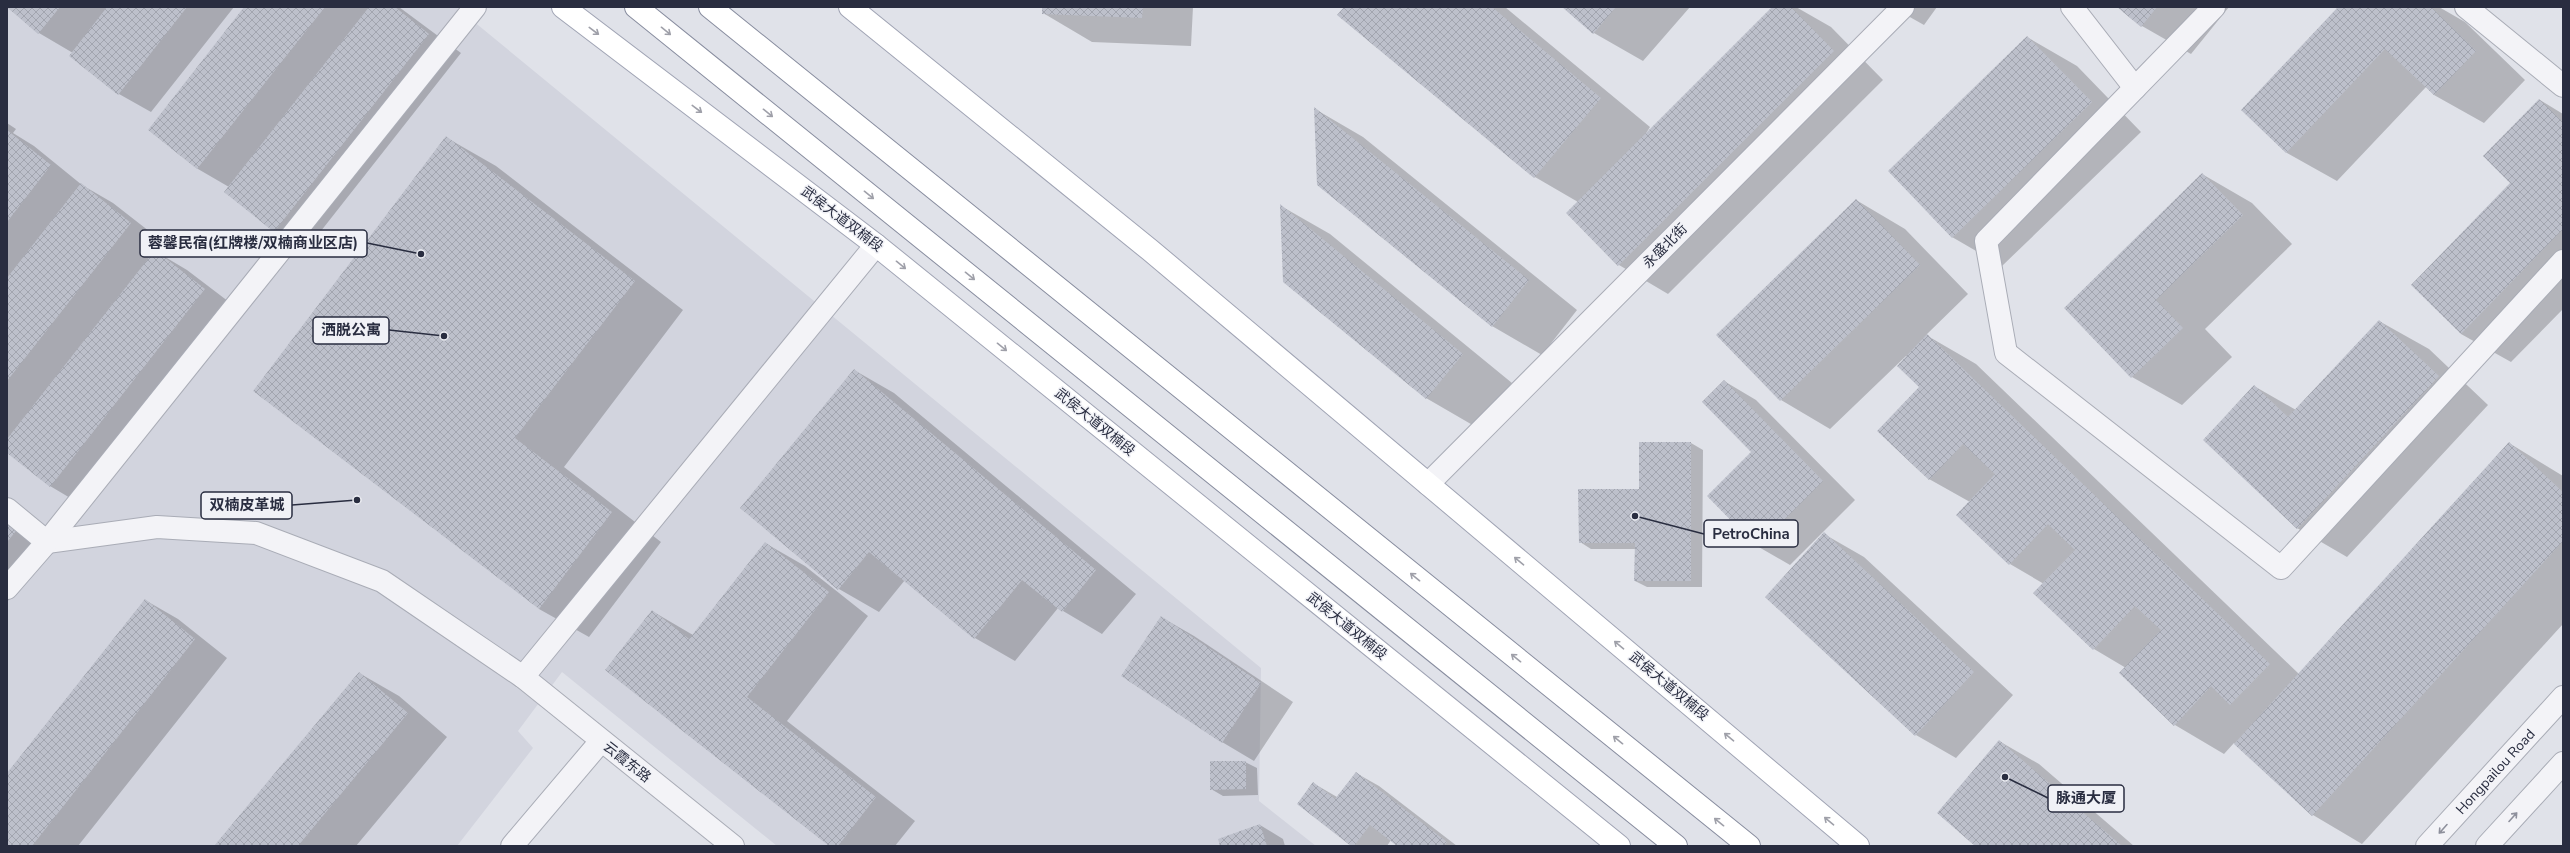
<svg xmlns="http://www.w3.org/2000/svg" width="2570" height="853" viewBox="0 0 2570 853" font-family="'Nunito Sans','Noto Sans SC',sans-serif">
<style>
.built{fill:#d2d4de}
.shadow{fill:#0003}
.building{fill:url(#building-cross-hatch)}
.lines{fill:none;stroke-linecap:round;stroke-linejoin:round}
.minor-casing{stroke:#a9acb6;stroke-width:24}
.major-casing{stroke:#a0a4b4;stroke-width:24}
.highway-casing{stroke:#888d9f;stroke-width:24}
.minor{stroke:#f3f3f7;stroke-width:22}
.major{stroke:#fff;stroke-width:22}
.highway{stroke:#fff;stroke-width:22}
.oneway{stroke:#9fa0a9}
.oneway2{stroke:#8e909c}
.labels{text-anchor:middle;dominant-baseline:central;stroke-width:3;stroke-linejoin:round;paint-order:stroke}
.street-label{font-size:14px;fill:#292d40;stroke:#f0f1f6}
.leader{fill:none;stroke:#292d40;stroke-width:1.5}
.callout-dot{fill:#292d40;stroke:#f0f1f6;stroke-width:1.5}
.callout{fill:#f0f1f6;stroke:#292d40;stroke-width:1.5}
.callout-label{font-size:15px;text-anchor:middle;font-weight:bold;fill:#292d40}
</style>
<defs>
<pattern id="building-cross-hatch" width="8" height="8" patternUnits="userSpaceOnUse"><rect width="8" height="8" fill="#bdc0cb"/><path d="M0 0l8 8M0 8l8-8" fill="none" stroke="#a2a5af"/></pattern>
</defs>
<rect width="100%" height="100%" fill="#e0e2e9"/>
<path class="built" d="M7 7H456L1261 668 1259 801 1316 846H777L562 672 518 731 533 748 457 846H7Z"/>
<path class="shadow" d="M7 7H234L151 112 119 94 70 55 73 53 39 33Z
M245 7H399L461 53 306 250 274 231 229 187 198 169 149 130Z
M1043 7H1193L1191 46 1092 42 1043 13Z
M1345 7H1505L1650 127 1645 135 1773 7H1796L1831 27 1883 80 1668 294 1619 265 1578 202 1535 177 1339 15Z
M1564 7H1690L1643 61 1594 33Z
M1892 7H1937L1924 25Z
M2119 7H2229L2191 54 2142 26Z
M2339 7H2439L2465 22 2525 80 2484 123 2434 95 2426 87 2337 181 2287 153 2242 110Z
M2027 37 2077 66 2141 132 2002 266 1952 237Z
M2540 100 2563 114V309L2511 362 2461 334Z
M1315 109 1363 137 1577 310 1542 355 1492 326Z
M7 123 16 129 13 133 34 146 82 185 113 203 163 242 155 251 187 270 237 308 82 505 50 486 7 452Z
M447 138 496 166 683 310 564 467 661 542 589 637 539 609Z
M2202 174 2252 203 2292 244 2205 329 2232 357 2182 405 2132 377 2066 308Z
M1856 200 1905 229 1968 294 1926 335 1976 364 2299 674 2509 443 2563 476V624L2362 844 2313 815 2234 743 2224 754 2175 725 2126 668 2094 649 2044 584 2010 564 1970 502 1929 479 1921 387 1906 356 1830 429 1781 400Z
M1281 206 1330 234 1512 383 1476 427 1426 398Z
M2379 321 2429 349 2488 405 2347 557 2297 528 2254 386 2296 410Z
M854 370 894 393 1136 594 1102 634 1058 608 1015 661 975 638 905 580 879 612 839 589 742 508Z
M1724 381 1756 400 1855 500 1790 565 1757 546 1753 452Z
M1691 443 1703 450 1702 587H1647L1635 581 1636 549H1591L1580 542Z
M7 517 48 550 7 602Z
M1824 534 1864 557 2013 695 1956 758 1916 735 1766 597Z
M765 543 805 566 868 616 787 721 915 821 895 846H830L652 611 693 635Z
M145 600 178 619 227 658 78 846H8L7 774Z
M1161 617 1194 636 1293 702 1254 761 1222 742Z
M359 673 399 696 447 737 356 846H215Z
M1999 741 2039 764 2134 846H1977Z
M1245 762 1257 768 1258 795 1223 796 1211 789Z
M1356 773 1379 786 1457 846H1398L1391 840 1387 846H1353L1313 783 1337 797Z
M1260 825 1283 839 1285 846H1222Z"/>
<path class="building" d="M7 7H60L38 34Z
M107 7H187L118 95 69 56Z
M244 7H325L197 169 148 130Z
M369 7H395L429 34 274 232 224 192Z
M1042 7H1143L1142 18 1042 14Z
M1344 7H1492L1601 98 1534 178 1337 15Z
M1562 7H1616L1593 34Z
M1772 7H1791L1834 51 1618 266 1566 213Z
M2117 7H2157L2141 27Z
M2338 7H2431L2476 51 2434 95 2385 49 2286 153 2241 110Z
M2027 36 2092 102 1952 238 1888 171Z
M2539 99 2563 122V229L2461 334 2411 285 2510 183 2483 156Z
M1314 107 1529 280 1492 327 1317 185Z
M7 130 51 165 7 222Z
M446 136 635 281 515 438 612 512 539 609 253 391Z
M2202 173 2243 215 2156 300 2183 328 2131 378 2064 308Z
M81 183 131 223 7 381V278Z
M1856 199 1920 265 1780 401 1716 335Z
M1280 204 1463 354 1426 399 1283 282Z
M155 250 205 289 50 487 7 453V439Z
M2379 320 2439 376 2297 529 2203 440 2254 385 2288 417Z
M1927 334 2270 664 2230 705 2211 686 2174 726 2119 673 2161 630 2135 606 2093 650 2033 593 2075 550 2048 524 2009 565 1956 515 1995 474 1963 444 1929 480 1877 431 1919 387 1897 366Z
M854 369 1096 570 1062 612 1022 580 974 639 869 552 838 590 740 508Z
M1724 380 1823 481 1757 547 1707 496 1751 452 1702 402Z
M1639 442H1691V581H1634L1635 543H1579L1578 489H1639Z
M2509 442 2563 492V541L2312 816 2234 744Z
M7 523 16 531 7 542Z
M1824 532 1974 672 1915 736 1765 597Z
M765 542 829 592 747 697 876 797 838 846H829L605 670 652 610 689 639Z
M145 599 195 639 32 846H7V773Z
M1161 616 1261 683 1222 743 1121 676Z
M359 672 408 713 298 846H214Z
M1999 740 2122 846H1975L1937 813Z
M1210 761H1246V789L1210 790Z
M1356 772 1447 842 1444 846H1397L1370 825 1354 846H1351L1297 804 1313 782 1335 799Z
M1260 824 1267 846H1220L1218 839Z"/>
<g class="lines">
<defs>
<g id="minor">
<path d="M2072 7 2135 88"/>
<path d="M2214 7 1986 241 2006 353 2281 568 2563 261"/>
<path d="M2466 7 2563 86"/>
<path d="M1428 484 1903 7"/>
<path d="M7 509 47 542 157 527 256 533 382 581 523 677 733 846"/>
<path d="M7 588 47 542 475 7"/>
<path d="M523 677 876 245"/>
<path d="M512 846 601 741"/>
<path id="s1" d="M2427 846 2563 697"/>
<path d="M2487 846 2563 763"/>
</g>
<path id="major" d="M563 7 876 245 1619 846
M850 7 1150 250 1858 846"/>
<path id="highway" d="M636 7 1676 846
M710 7 1749 846"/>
</defs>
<use href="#minor" class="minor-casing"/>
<use href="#major" class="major-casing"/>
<use href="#highway" class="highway-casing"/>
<use href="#minor" class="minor"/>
<use href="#major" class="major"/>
<use href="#highway" class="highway"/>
</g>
<defs><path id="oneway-shaft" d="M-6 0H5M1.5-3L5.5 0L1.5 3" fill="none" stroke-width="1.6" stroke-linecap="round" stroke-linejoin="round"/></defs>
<g class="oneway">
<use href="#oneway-shaft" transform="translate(594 31) rotate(37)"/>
<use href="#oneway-shaft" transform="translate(666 31) rotate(39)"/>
<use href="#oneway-shaft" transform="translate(697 109) rotate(37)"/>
<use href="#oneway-shaft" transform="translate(768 113) rotate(39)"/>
<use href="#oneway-shaft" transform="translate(869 195) rotate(39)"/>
<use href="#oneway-shaft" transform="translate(901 265) rotate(39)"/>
<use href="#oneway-shaft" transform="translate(970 276) rotate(39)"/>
<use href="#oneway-shaft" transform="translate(1002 347) rotate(39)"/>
<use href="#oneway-shaft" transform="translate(1519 561) rotate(-140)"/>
<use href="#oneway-shaft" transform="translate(1415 577) rotate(-141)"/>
<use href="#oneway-shaft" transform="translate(1619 645) rotate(-140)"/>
<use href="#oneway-shaft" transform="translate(1516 658) rotate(-141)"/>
<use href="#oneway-shaft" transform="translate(1729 737) rotate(-140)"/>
<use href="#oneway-shaft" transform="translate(1618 740) rotate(-141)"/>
<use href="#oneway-shaft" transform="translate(1829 821) rotate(-140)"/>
<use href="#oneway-shaft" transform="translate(1719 822) rotate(-141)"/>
</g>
<g class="oneway2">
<use href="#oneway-shaft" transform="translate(2513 817) rotate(-48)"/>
<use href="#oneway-shaft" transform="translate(2443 829) rotate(132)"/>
</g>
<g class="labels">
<g class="street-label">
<text transform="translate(842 219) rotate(37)">武侯大道双楠段</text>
<text transform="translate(1665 246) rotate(-45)">永盛北街</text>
<text transform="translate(1095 422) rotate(39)">武侯大道双楠段</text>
<text transform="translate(1347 626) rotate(39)">武侯大道双楠段</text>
<text transform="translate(1669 686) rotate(40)">武侯大道双楠段</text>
<text transform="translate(627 762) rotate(38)">云霞东路</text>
<text stroke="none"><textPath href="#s1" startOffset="101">Hongpailou Road</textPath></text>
</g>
</g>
<path class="leader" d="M421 254L367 243M444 336L389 330M357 500L292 505M1635 516L1704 534M2005 777L2048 798"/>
<g class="callout-dot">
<circle cx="421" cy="254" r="4"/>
<circle cx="444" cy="336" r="4"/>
<circle cx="357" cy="500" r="4"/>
<circle cx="1635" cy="516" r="4"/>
<circle cx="2005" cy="777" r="4"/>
</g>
<g class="callout">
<rect x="140" y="230" width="227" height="27" rx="4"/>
<rect x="313" y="317" width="76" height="27" rx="4"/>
<rect x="201" y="492" width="91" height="27" rx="4"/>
<rect x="1704" y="520" width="94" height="27" rx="4"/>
<rect x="2048" y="785" width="76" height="27" rx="4"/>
</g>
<g class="callout-label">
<text x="253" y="248">蓉馨民宿(红牌楼/双楠商业区店)</text>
<text x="351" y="335">洒脱公寓</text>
<text x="247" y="510">双楠皮革城</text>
<text x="1751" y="539">PetroChina</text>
<text x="2086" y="803">脉通大厦</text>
</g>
<rect width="2570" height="853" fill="none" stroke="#292d40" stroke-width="16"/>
</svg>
